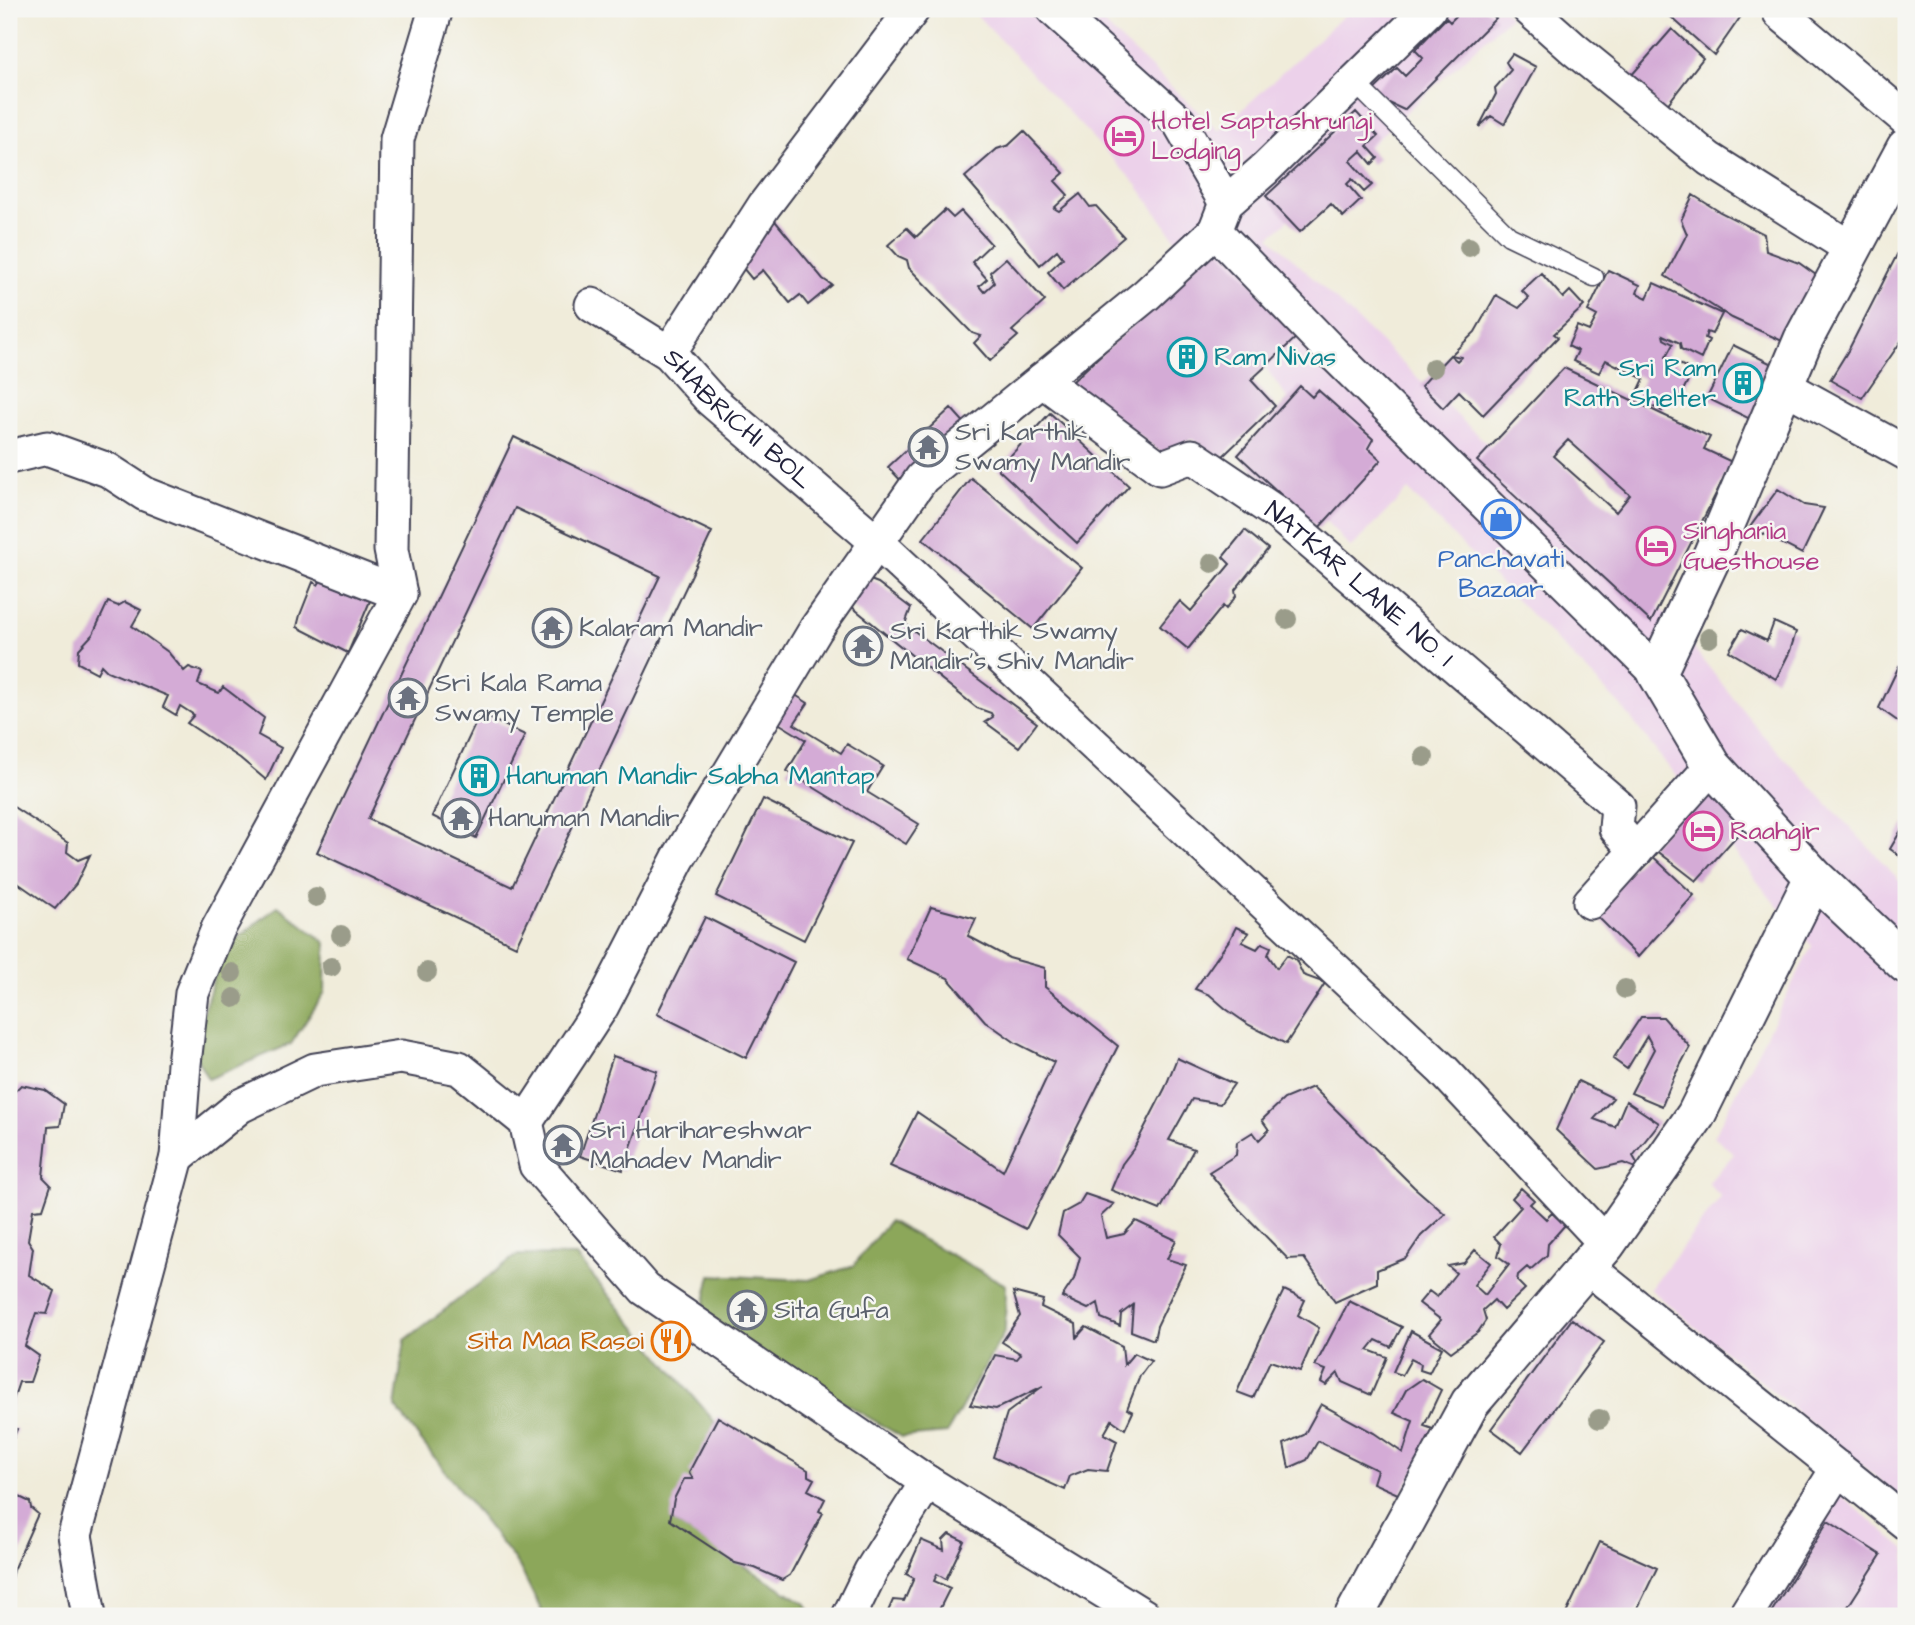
<svg xmlns="http://www.w3.org/2000/svg" width="1915" height="1625" viewBox="0 0 1915 1625" font-family="'Architects Daughter',sans-serif">
<style>
.built{fill:#ecd1ea}
.forest{fill:#8ca75a;stroke:#57644a;stroke-width:2}
.building{fill:#d4abd6;fill-rule:evenodd}
.lines{fill:none;stroke-linecap:round;stroke-linejoin:round}
.service-casing{stroke:#414053;stroke-width:21}
.minor-casing{stroke:#414053;stroke-width:37}
.tertiary-casing{stroke:#414053;stroke-width:42}
.service{stroke:#fff;stroke-width:18}
.minor{stroke:#fff;stroke-width:33}
.tertiary{stroke:#fff;stroke-width:38}
.tree{fill:#9a9c8a}
.labels{text-anchor:middle;dominant-baseline:central;stroke-width:5;stroke-linejoin:round;paint-order:stroke}
.hotel-label{font-size:26px;fill:#b23c85;stroke:#f6f6f2;text-anchor:start}
.culture-label{font-size:26px;fill:#0d838f;stroke:#f6f6f2;text-anchor:start}
.street-label{font-size:26px;fill:#22223b;stroke:#f6f6f2}
.worship-label{font-size:26px;fill:#5b616d;stroke:#f6f6f2;text-anchor:start}
.shop-label{font-size:26px;fill:#366cbe;stroke:#f6f6f2}
.food-label{font-size:26px;fill:#c56008;stroke:#f6f6f2;text-anchor:end}
</style>
<rect width="100%" height="100%" fill="#f6f6f2"/>
<filter id="ink" filterUnits="userSpaceOnUse"><feTurbulence type="fractalNoise" baseFrequency=".0143" numOctaves="2"/><feDisplacementMap in="SourceGraphic" scale="14" xChannelSelector="R" yChannelSelector="G"/><feConvolveMatrix kernelMatrix="1 2 1 2 8 2 1 2 1" color-interpolation-filters="sRGB"/></filter>
<filter id="wash" filterUnits="userSpaceOnUse"><feTurbulence type="fractalNoise" baseFrequency=".00686" numOctaves="4" result="noise"/><feDisplacementMap in="SourceGraphic" scale="28" xChannelSelector="R" yChannelSelector="G"/><feGaussianBlur stdDeviation="1.57" result="paint"/><feColorMatrix in="noise" values="0 0 0 0 0 0 0 0 0 0 0 0 0 0 0 0 0 1.4 0 .05"/><feComposite in="paint" operator="in"/></filter>
<g filter="url(#wash)">
<rect width="100%" height="100%" fill="#f0ecda"/>
<path class="built" d="M971 9H1088L1219 131 1351 9H1503L1510 17 1270 237 1669 617 1761 733 1906 887V1502L1650 1289 1721 1197 1708 1183 1734 1154 1714 1136 1812 946 1771 899 1622 707 1408 490 1351 548 1264 455 1301 418 1137 185Z
M1832 1488 1906 1550V1616H1750Z"/>
<path class="forest" d="M278 906 326 943 325 992 291 1044 208 1079 192 1050 216 971 233 942Z
M889 1221 1006 1285 1005 1331 947 1433 902 1437 701 1319 711 1275 809 1280 853 1266Z
M517 1255 576 1256 714 1421 715 1458 672 1521 806 1604 812 1616H726L723 1614 721 1616H544L519 1566 395 1407 405 1340Z"/>
<g id="blocks">
<path class="building" d="M1090 9H1104L1099 16Z
M1463 9H1486L1496 18 1404 110 1370 94 1397 68 1405 76 1423 58 1415 50 1446 18 1450 22Z
M1662 9H1746L1714 55Z
M1672 29 1703 58 1653 123 1616 93Z
M1512 54 1536 67 1504 124 1491 116 1479 127 1496 94 1495 88 1511 70 1506 62Z
M1356 112 1378 136 1367 146 1378 158 1372 164 1361 151 1350 161 1372 185 1364 192 1352 179 1347 184 1361 200 1343 217 1331 204 1300 232 1266 196Z
M1024 131 1064 173 1055 181 1068 195 1054 208 1059 211 1080 194 1090 207 1096 206 1124 237 1063 290 1048 272 1063 258 1057 250 1040 265 965 177 997 149 1009 145Z
M1693 195 1720 212 1764 234 1766 251 1799 263 1823 280 1789 344 1732 318 1665 276 1687 234 1681 220Z
M945 210 953 218 961 211 991 244 972 262 987 279 979 286 984 292 994 283 990 272 1006 258 1045 301 1012 331 1018 336 990 361 974 343 981 336 972 333 909 268 907 260 898 256 888 245 907 228 916 237Z
M771 216 823 279 832 285 808 305 800 295 790 303 763 270 752 279 738 262Z
M1906 237V334L1862 398 1830 380 1849 349Z
M1216 246 1300 334 1251 380 1275 406 1221 458 1192 439 1163 454 1071 383Z
M1608 270 1640 285 1637 293 1647 298 1654 283 1722 314 1712 334 1707 332 1705 338 1709 340 1701 359 1681 349 1680 343 1663 335 1664 339 1673 344 1666 357 1693 371 1676 404 1667 399 1662 411 1635 398 1644 379 1606 360 1599 373 1573 361 1578 351 1568 346 1577 326 1589 331 1597 316 1588 311Z
M1541 273 1563 298 1570 291 1584 306 1554 334 1558 337 1483 415 1459 391 1443 408 1421 386 1450 355 1457 361 1461 357 1451 355 1475 332 1496 295 1519 308 1529 298 1522 291Z
M1733 345 1778 367 1752 420 1707 398Z
M1564 368 1710 437 1704 449 1732 462 1651 622 1477 461ZM1568 440 1630 495 1616 512 1553 456Z
M1300 386 1312 397 1318 390 1373 439 1368 448 1381 460 1318 529 1238 455Z
M951 408 968 427 905 485 888 467Z
M1050 413 1129 486 1077 543 998 469Z
M514 437 712 532 516 946 317 852ZM515 508 660 576 512 887 368 819Z
M971 478 1082 568 1033 629 923 539Z
M1778 489 1804 505 1824 508 1802 554 1750 527Z
M1245 530 1268 549 1235 590 1236 596 1226 609 1223 606 1188 649 1160 626 1180 601 1191 611 1230 564 1223 557Z
M865 578 878 583 911 608 905 624 1037 723 1019 747 985 722 993 717 991 713 977 708 846 602Z
M322 579 370 601 348 653 297 627 300 615 313 582 318 585Z
M108 602 118 606 125 602 141 610 132 626 168 652 184 671 189 667 202 672 198 684 219 693 223 687 264 718 258 735 281 748 266 780 240 758 187 723 194 715 180 706 176 715 163 707 168 696 107 671 101 665 97 673 78 663 79 649 93 634Z
M1774 622 1796 632 1790 651 1776 679 1729 651 1742 629 1767 641Z
M862 634 875 643 865 657 852 648Z
M1899 666 1906 670V727L1879 708Z
M792 693 808 703 794 724 841 753 847 744 883 766 867 792 919 824 906 844 787 771 806 740 775 721Z
M480 714 525 735 476 838 432 816Z
M1707 783 1751 820 1696 881 1651 846Z
M763 799 852 843 804 940 716 896Z
M9 804 68 843 67 852 78 860 90 855 76 884 55 909 9 877Z
M1906 822V860L1890 849Z
M1647 851 1694 895 1638 957 1594 913Z
M931 907 976 919 968 936 1009 958 1045 968V987L1118 1046 1026 1229 977 1204 890 1166 917 1112 1003 1171 1054 1062 1016 1043 985 1021 948 978 907 959Z
M705 917 794 962 746 1058 657 1014Z
M1236 927 1249 933 1242 942 1257 949 1262 943 1271 947 1268 955 1277 968 1287 955 1296 960 1303 975 1325 983 1286 1044 1249 1025 1226 1009 1210 995 1195 989 1230 939Z
M1641 1017H1663L1690 1047 1674 1077 1662 1106 1631 1093 1654 1049 1647 1036 1627 1069 1613 1059Z
M613 1056 657 1071 623 1170 580 1156Z
M1177 1058 1234 1084 1220 1104 1192 1099 1169 1140 1194 1149 1160 1210 1111 1190 1122 1164 1134 1148 1165 1088Z
M1578 1081 1613 1098 1594 1119 1615 1127 1626 1101 1659 1123 1633 1156 1641 1170 1623 1163 1598 1169 1556 1130Z
M21 1085 45 1090 64 1104 60 1126 48 1127 43 1177 51 1185 43 1209 33 1210 28 1240 33 1248 29 1275 55 1291 47 1314 36 1313 25 1346 39 1356 30 1382H19L9 1412V1094L11 1095Z
M1313 1087 1414 1187 1445 1214 1421 1236 1406 1258 1377 1270V1283L1335 1302 1304 1258 1288 1259 1238 1208 1209 1172 1236 1155 1237 1142 1253 1132 1259 1140 1269 1130 1262 1120 1284 1099Z
M558 1127 577 1134 567 1162 548 1155Z
M1521 1188 1534 1200 1530 1204 1546 1219 1552 1213 1565 1225 1548 1244 1547 1255 1530 1270 1527 1267 1518 1275 1517 1281 1525 1289 1503 1310 1494 1300 1483 1310 1486 1320 1478 1332 1451 1352 1429 1334 1441 1320 1419 1303 1429 1291 1437 1297 1456 1273 1448 1266 1464 1263 1475 1250 1491 1263 1474 1285 1485 1295 1509 1264 1498 1256 1501 1244 1494 1237 1521 1207 1512 1198Z
M1085 1194 1114 1204 1101 1216 1106 1238 1124 1234 1136 1221 1176 1240 1167 1259 1186 1265 1157 1326 1154 1340 1131 1331 1133 1305 1121 1314 1120 1326 1101 1318 1098 1303 1088 1309 1062 1297 1074 1279 1080 1257 1058 1235 1063 1213 1079 1204Z
M1284 1290 1305 1300 1298 1315 1319 1328 1300 1371 1270 1361 1253 1398 1237 1392 1264 1331Z
M1013 1292 1043 1300 1041 1307 1076 1324 1077 1337 1086 1327 1122 1346 1124 1365 1134 1353 1151 1361 1140 1376 1127 1409 1133 1412 1125 1429 1112 1420 1104 1434 1117 1441 1107 1471 1088 1469 1070 1476 1065 1490 993 1457 1007 1413 1043 1386 996 1409 970 1405 995 1355 1017 1359 1021 1354 1002 1342 1020 1316Z
M1349 1301 1402 1327 1391 1347 1376 1340 1368 1350 1387 1357 1371 1395 1342 1382 1338 1373 1326 1385 1321 1382 1326 1370 1315 1366Z
M1572 1319 1604 1342 1522 1452 1491 1429Z
M1411 1331 1442 1348 1429 1373 1420 1370 1421 1364 1411 1359 1402 1375 1393 1372Z
M1422 1379 1441 1390 1424 1426 1439 1431 1400 1495 1373 1483 1377 1470 1318 1441 1307 1460 1289 1468 1284 1444 1304 1435 1321 1404 1374 1433 1403 1453 1413 1421 1394 1413 1406 1390Z
M718 1417 808 1470V1476L814 1479 808 1490 825 1499 819 1511 823 1513 790 1575 782 1580 755 1568 735 1563 670 1520 674 1499 684 1479H693L689 1472Z
M9 1428 17 1429 9 1449Z
M9 1492 30 1502 31 1508 38 1514 13 1570 10 1583Z
M1828 1521 1881 1555 1842 1616H1769Z
M949 1534 964 1541 946 1579 937 1574 934 1581 950 1588 937 1614 934 1613 933 1616H886L893 1600 904 1601 914 1578 906 1574 921 1540 944 1550 943 1540Z
M1600 1542 1657 1568 1634 1616H1565Z"/>
</g>
</g>
<g filter="url(#ink)">
<use href="#blocks" fill-opacity="0" stroke="#414053" stroke-width="2"/>
<g class="lines">
<defs>
<path id="service" d="M1354 82 1509 236 1594 277"/>
<g id="minor">
<path d="M1053 9 1179 122 1226 203"/>
<path d="M1429 9 1265 169 1226 203 1215 231 1333 353 1657 673"/>
<path d="M1529 9 1574 49 1709 159 1852 249"/>
<path d="M1780 13 1906 119"/>
<path id="s1" d="M592 305 669 353 711 400 877 542 1443 1070 1606 1244"/>
<path d="M669 353 764 206 913 9"/>
<path id="s2" d="M1042 380 1160 468 1192 456 1278 514 1618 806 1616 828 1636 851"/>
<path d="M1784 386 1906 453"/>
<path d="M9 457 47 448 108 470 145 494 400 594"/>
<path d="M1590 902 1712 766"/>
<path d="M526 1122 602 1006 678 859 816 629 922 478 1146 295 1215 231"/>
<path d="M177 1157 240 1106 315 1070 401 1057 459 1068 526 1122 536 1165 645 1289 927 1482 1144 1616"/>
<path d="M1587 1267 1906 1523"/>
<path d="M89 1616 75 1535 177 1157 184 1064 192 993 218 929 400 594 391 550 397 139 436 9"/>
<path d="M849 1616 871 1571 927 1482"/>
<path d="M1745 1616 1838 1468"/>
</g>
<path id="tertiary" d="M1906 148 1803 340 1713 554 1657 673 1712 766 1814 877 1906 964
M1354 1616 1470 1403 1606 1244 1696 1115 1814 877"/>
</defs>
<use href="#service" class="service-casing"/>
<use href="#minor" class="minor-casing"/>
<use href="#tertiary" class="tertiary-casing"/>
<use href="#service" class="service"/>
<use href="#minor" class="minor"/>
<use href="#tertiary" class="tertiary"/>
</g>
<g class="tree">
<circle cx="1469" cy="247" r="10"/>
<circle cx="1433" cy="368" r="10"/>
<circle cx="1212" cy="563" r="10"/>
<circle cx="1287" cy="619" r="10"/>
<circle cx="1709" cy="638" r="10"/>
<circle cx="1424" cy="757" r="10"/>
<circle cx="316" cy="897" r="10"/>
<circle cx="341" cy="935" r="10"/>
<circle cx="331" cy="967" r="10"/>
<circle cx="427" cy="972" r="10"/>
<circle cx="232" cy="973" r="10"/>
<circle cx="1625" cy="989" r="10"/>
<circle cx="234" cy="998" r="10"/>
<circle cx="1599" cy="1419" r="10"/>
</g>
</g>
<defs>
<symbol id="hotel-ring" viewBox="-11 -11 22 22"><circle r="9.5" fill="#f6f6f2" stroke="#d1479c" stroke-width="1.5"/><path d="M-6-4.5h1.5V1H6V5H4.5V3h-9V5H-6ZM-4 0a1.8 1.8 0 1 1 3.6 0ZM.5 0V-2.5h3Q6-2.5 6 0Z" fill="#d1479c"/></symbol>
<symbol id="building-ring" viewBox="-11 -11 22 22"><circle r="9.5" fill="#f6f6f2" stroke="#0f9aa8" stroke-width="1.5"/><path d="M-4-6H4V6H1V3H-1V6H-4ZM-2.5-4.3h1.7v1.8h-1.7ZM.8-4.3h1.7v1.8H.8ZM-2.5-1h1.7V.8h-1.7ZM.8-1h1.7V.8H.8Z" fill="#0f9aa8"/></symbol>
<symbol id="temple-ring" viewBox="-11 -11 22 22"><circle r="9.5" fill="#f6f6f2" stroke="#6b7280" stroke-width="1.5"/><path d="M0-6L5-2H3V0L6.5 2.5H4V6H1.5V3h-3V6H-4V2.5H-6.5L-3 0V-2H-5Z" fill="#6b7280"/></symbol>
<symbol id="shop-ring" viewBox="-11 -11 22 22"><circle r="9.5" fill="#f6f6f2" stroke="#3f7fe0" stroke-width="1.5"/><path d="M-5-2.5h2.3a2.7 3.5 0 0 1 5.4 0H5L5.5 6h-11ZM-1.5-2.5h3a1.5 2.3 0 0 0-3 0Z" fill="#3f7fe0"/></symbol>
<symbol id="restaurant-ring" viewBox="-11 -11 22 22"><circle r="9.5" fill="#f6f6f2" stroke="#e8710a" stroke-width="1.5"/><path d="M-5-6h1v4h1v-4h1v4h1v-4h1v5L-1.5 .5V6h-2V.5L-5-1ZM5-6V6H3V1.5H1.5Q1.5-4 5-6Z" fill="#e8710a"/></symbol>
</defs>
<g fill-rule="evenodd">
<use href="#hotel-ring" x="1102" y="114" width="44" height="44"/>
<use href="#building-ring" x="1165" y="335" width="44" height="44"/>
<use href="#building-ring" x="1721" y="361" width="44" height="44"/>
<use href="#temple-ring" x="906" y="425" width="44" height="44"/>
<use href="#shop-ring" x="1479" y="497" width="44" height="44"/>
<use href="#hotel-ring" x="1634" y="524" width="44" height="44"/>
<use href="#temple-ring" x="530" y="606" width="44" height="44"/>
<use href="#temple-ring" x="841" y="624" width="44" height="44"/>
<use href="#temple-ring" x="386" y="676" width="44" height="44"/>
<use href="#building-ring" x="457" y="754" width="44" height="44"/>
<use href="#temple-ring" x="439" y="796" width="44" height="44"/>
<use href="#hotel-ring" x="1681" y="809" width="44" height="44"/>
<use href="#temple-ring" x="541" y="1123" width="44" height="44"/>
<use href="#temple-ring" x="725" y="1288" width="44" height="44"/>
<use href="#restaurant-ring" x="649" y="1319" width="44" height="44"/>
</g>
<g class="labels">
<g class="hotel-label">
<text x="1151" y="121">Hotel Saptashrungi<tspan x="1151" dy="30">Lodging</tspan></text>
<text x="1683" y="531">Singhania<tspan x="1683" dy="30">Guesthouse</tspan></text>
<text x="1730" y="831">Raahgir</text>
</g>
<g class="culture-label">
<text x="1214" y="357">Ram Nivas</text>
<text x="1716" y="368" text-anchor="end">Sri Ram<tspan x="1716" dy="30">Rath Shelter</tspan></text>
<text x="506" y="776">Hanuman Mandir Sabha Mantap</text>
</g>
<g class="street-label">
<text stroke="none"><textPath href="#s1" startOffset="186">SHABRICHI BOL</textPath></text>
<text stroke="none"><textPath href="#s2" startOffset="392">NATKAR LANE NO. 1</textPath></text>
</g>
<g class="worship-label">
<text x="955" y="432">Sri Karthik<tspan x="955" dy="30">Swamy Mandir</tspan></text>
<text x="579" y="628">Kalaram Mandir</text>
<text x="890" y="631">Sri Karthik Swamy<tspan x="890" dy="30">Mandir's Shiv Mandir</tspan></text>
<text x="435" y="683">Sri Kala Rama<tspan x="435" dy="30">Swamy Temple</tspan></text>
<text x="488" y="818">Hanuman Mandir</text>
<text x="590" y="1130">Sri Harihareshwar<tspan x="590" dy="30">Mahadev Mandir</tspan></text>
<text x="774" y="1310">Sita Gufa</text>
</g>
<g class="shop-label">
<text x="1501" y="559">Panchavati<tspan x="1501" dy="30">Bazaar</tspan></text>
</g>
<g class="food-label">
<text x="644" y="1341">Sita Maa Rasoi</text>
</g>
</g>
<rect width="1915" height="1625" fill="none" stroke="#f6f6f2" stroke-width="35"/>
</svg>
